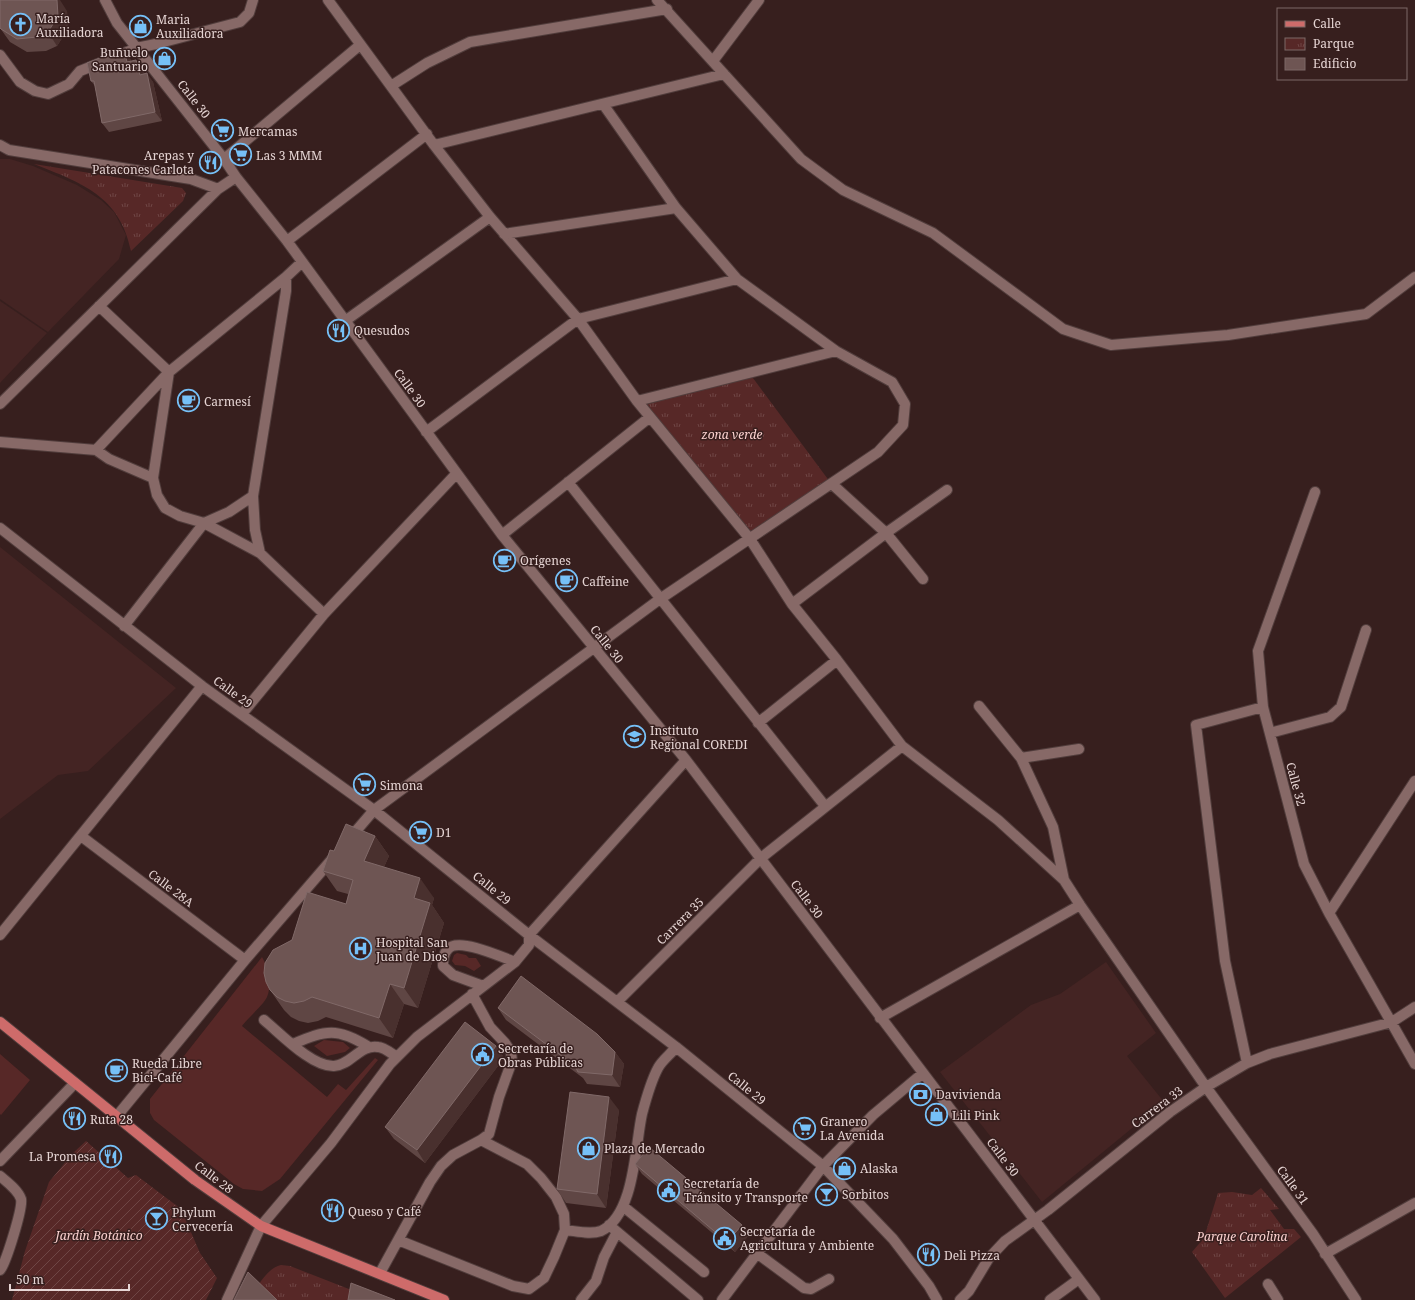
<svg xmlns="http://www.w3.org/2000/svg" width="1415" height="1300" viewBox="0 0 1415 1300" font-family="'Noto Serif',serif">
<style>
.built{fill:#442423}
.grass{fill:#572827}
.park{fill:url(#park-tufts)}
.garden{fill:url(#garden-furrows)}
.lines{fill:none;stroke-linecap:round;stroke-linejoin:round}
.minor-casing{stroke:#513d3c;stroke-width:12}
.major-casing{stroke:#513d3c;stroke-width:12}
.minor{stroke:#876967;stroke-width:10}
.major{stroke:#ce6b6a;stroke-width:10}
.wall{fill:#5f4644}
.shaded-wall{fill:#49302e}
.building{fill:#6e5553;stroke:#806968}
.labels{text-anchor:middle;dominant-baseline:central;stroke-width:3;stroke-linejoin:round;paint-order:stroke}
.poi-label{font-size:12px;fill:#e6d5d4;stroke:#371f1e;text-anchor:start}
.street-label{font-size:12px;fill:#e6d5d4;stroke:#371f1e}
.park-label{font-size:12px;font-style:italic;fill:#fad0ce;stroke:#371f1e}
</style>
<defs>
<pattern id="park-tufts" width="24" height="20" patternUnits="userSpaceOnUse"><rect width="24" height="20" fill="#572827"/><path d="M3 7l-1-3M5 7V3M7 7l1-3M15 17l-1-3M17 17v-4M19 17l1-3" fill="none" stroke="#6f4645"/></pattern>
<pattern id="garden-furrows" width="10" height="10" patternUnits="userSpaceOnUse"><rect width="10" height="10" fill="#572827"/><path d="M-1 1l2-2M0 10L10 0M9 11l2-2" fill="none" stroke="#6f4645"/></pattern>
</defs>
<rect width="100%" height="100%" fill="#371f1e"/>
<path class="built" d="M0 159H10L33 166 77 185 101 200 114 212 126 235 119 259 48 332 0 299Z
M0 301 47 333 0 383Z
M0 547 176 688 88 771 58 775 0 819Z
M1106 962 1156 1033 1127 1056 1164 1102 1042 1202 940 1072 1031 1005 1060 994Z"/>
<path class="grass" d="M457 953 466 955 469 958H476L481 966 474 971 465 966 455 965 452 961 454 955Z
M262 957C268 967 272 986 267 997 264 1004 248 1018 242 1026L327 1097 338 1084 346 1090 375 1058 378 1060 280 1179 262 1191 243 1189 234 1184 154 1120 150 1113V1099Z
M324 1040 343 1042 350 1048 345 1052 327 1056 314 1046Z
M0 1054 30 1080 1 1115 0 1114Z"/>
<path class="park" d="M34 164 182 188 186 193 183 201 131 251C120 196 82 183 34 164Z
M750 374 830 482 752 535 641 402Z
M1261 1188 1279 1209 1270 1210 1284 1229H1294L1301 1237 1225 1298 1192 1252 1204 1238 1218 1193 1232 1192 1252 1195Z
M281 1265 290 1266 377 1300H250C256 1288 267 1268 281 1265Z"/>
<path class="garden" d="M86 1141 128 1178 136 1175 181 1209 200 1253 217 1278 206 1300H12L25 1251 49 1182 73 1153Z"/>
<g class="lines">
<defs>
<path id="minor" d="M105 0 117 23 224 159 236 177 287 241 502 535 686 760 1095 1300
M328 0 434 145 490 217 578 319 637 401 750 539 792 604 837 660 902 746 998 820 1064 880 1080 905 1206 1087 1313 1234 1356 1300
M657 0 801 159 843 190 933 233 1063 329 1111 345 1228 335 1366 314 1415 277
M0 55 20 82 35 91 48 94 69 84 80 71 100 63
M115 57 136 48 156 44 240 22 249 13 253 0
M713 61 759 0
M391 86 427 63 470 42 667 9
M0 145 9 150 191 179 218 189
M434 145 724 74
M224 159 360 45
M504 234 676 208
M287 241 427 134
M286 277V291L253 496 255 530 260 553 324 614
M99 306 169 372 153 478 157 495 165 508 180 516 204 523 260 553
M345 321 490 217
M637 401 836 351
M0 404 218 189 236 177
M426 432 578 319 737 279
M0 442 96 450
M153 478 109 459 96 450 169 372 286 277 302 262
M568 482 825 806
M832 484 886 533 923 579
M1315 492 1258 651 1263 707 1304 864 1329 913 1415 1064
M0 528 202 686 374 810 529 935 676 1047 823 1166 893 1239 929 1286 937 1300
M502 535 650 417
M792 604 886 533 947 490
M124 626 204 523 229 512 253 496
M979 706 1021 758 1053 827 1064 880
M242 714 324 614 456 474
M758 723 837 660
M1270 733 1330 717 1341 707 1366 630
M1021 758 1079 749
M81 836 245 960
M350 838 374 810 660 599 878 452 903 425 905 404 892 382 836 351 737 279 676 208 603 104
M1329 913 1415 781
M0 935 202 686
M483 986 453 975 443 966C443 960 443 954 448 949 458 937 502 957 515 962
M618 1001 761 858 902 746
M880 1018 1080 905
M264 1020C281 1034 312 1067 334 1066 351 1065 360 1044 378 1047 384 1047 392 1054 397 1057
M293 1044C326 1030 337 1027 369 1047
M1247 1063 1225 961 1196 725 1263 707
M117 1116 245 960 333 858
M0 1161 75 1083
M0 1176C7 1182 18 1190 21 1199 23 1208 6 1263 0 1270
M624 1207 704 1272
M609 1225 698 1300
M565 1230C576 1231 590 1235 601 1231 635 1215 635 1145 642 1114 646 1099 651 1081 658 1068 662 1060 671 1054 676 1047
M398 1240 513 1286 529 1289 544 1278 554 1257 565 1230 564 1214 556 1197 541 1178 527 1164 481 1140
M758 1254 804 1288 811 1289 829 1279
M1325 1254 1415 1203
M380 1273 430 1182 441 1166 453 1155 481 1140 489 1134 499 1097 512 1061 511 1052 505 1043 490 1027 472 994
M1268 1284 1278 1300
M227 1300 261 1226 331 1143 390 1064 417 1037 515 962 529 945V935L686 760
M581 1300 596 1281 604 1257 617 1232
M722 1300 823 1166 873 1115 923 1073
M960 1300 969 1291 989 1258 1005 1241 1048 1210 1170 1112 1206 1087 1247 1063 1270 1054 1392 1022 1415 1007
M1050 1300 1079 1279"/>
<path id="major" d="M0 1022 195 1180 261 1226 444 1300"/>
</defs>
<use href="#minor" class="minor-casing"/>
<use href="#major" class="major-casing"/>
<use href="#minor" class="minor"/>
<use href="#major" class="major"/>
</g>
<path class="wall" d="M67 11 68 29 57 46 46 51 27 52 10 42 0 28Z
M130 58 131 61 143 69 144 74 153 82 162 121 109 132 102 123 95 86 91 81Z
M375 836 389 856 384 867 434 898 432 905 444 923 418 1008 404 1004 393 1038 326 1017 318 1021 308 1023 299 1021 291 1017 284 1010 270 990 292 940 346 904 348 894 337 891 323 871 334 851Z
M498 1008 615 1052 624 1064 620 1087 587 1084 583 1078 506 1020Z
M496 1046 504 1058 425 1163 394 1139 385 1127Z
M619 1110 606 1208 566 1203 557 1189Z
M635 1164 749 1235 735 1252 642 1174Z"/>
<path class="shaded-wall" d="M57 0H60L67 11 68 29 57 46 48 32Z
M124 49 130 58 133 71 127 62Z
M136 60 143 69 146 84 140 75Z
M147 73 153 82 162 121 155 112Z
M375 836 389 856 378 880 364 861Z
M420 878 434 898 432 905 444 923 418 1008 404 988 414 898Z
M390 984 404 1004 393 1038 379 1018Z
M496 1046 504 1058 425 1163 417 1150Z
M615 1052 624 1064 620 1087 612 1075Z
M609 1097 619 1110 606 1208 597 1194Z
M742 1225 749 1235 735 1252 727 1242Z"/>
<path class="building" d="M0 0H57L58 16 48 32 37 37 17 39 1 29 0 28Z
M124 49 127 62 136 60 140 75 147 73 155 112 102 123 94 81H91L87 63Z
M346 824 375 836 364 861 420 878 414 898 430 903 404 988 390 984 379 1018 312 997 304 1001 294 1003 285 1001 277 997 270 990 266 982 264 973 265 963 273 950 292 940 307 892 346 904 353 880 323 871 330 850 334 851Z
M521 976 597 1034 615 1052 612 1075 578 1072 575 1066 498 1008Z
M465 1022 496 1046 417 1150 385 1127Z
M570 1092 609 1097 597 1194 557 1189Z
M649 1147 742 1225 727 1242 635 1164Z
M248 1272 277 1300H234Z
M351 1283 395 1300H348Z"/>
<defs>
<symbol id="church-ring" viewBox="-11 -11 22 22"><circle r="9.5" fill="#371f1e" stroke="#76c0f7" stroke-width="1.5"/><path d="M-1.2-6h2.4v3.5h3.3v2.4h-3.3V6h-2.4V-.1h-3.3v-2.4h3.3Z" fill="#76c0f7"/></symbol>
<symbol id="shop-ring" viewBox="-11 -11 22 22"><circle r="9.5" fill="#371f1e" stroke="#76c0f7" stroke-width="1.5"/><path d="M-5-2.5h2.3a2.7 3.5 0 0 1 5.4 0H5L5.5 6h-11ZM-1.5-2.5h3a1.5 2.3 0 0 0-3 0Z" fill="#76c0f7"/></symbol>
<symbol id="supermarket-ring" viewBox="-11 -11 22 22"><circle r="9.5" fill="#371f1e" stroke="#76c0f7" stroke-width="1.5"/><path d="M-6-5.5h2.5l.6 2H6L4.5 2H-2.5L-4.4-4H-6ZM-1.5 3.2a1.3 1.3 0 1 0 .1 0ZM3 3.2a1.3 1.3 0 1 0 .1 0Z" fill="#76c0f7"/></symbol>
<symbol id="restaurant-ring" viewBox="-11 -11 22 22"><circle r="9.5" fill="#371f1e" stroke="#76c0f7" stroke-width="1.5"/><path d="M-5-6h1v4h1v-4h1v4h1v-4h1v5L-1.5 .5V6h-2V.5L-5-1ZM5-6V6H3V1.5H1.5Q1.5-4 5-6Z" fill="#76c0f7"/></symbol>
<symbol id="cafe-ring" viewBox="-11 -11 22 22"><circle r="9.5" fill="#371f1e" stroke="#76c0f7" stroke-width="1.5"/><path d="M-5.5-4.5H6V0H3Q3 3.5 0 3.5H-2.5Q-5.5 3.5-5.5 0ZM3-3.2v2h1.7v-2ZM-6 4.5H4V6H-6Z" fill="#76c0f7"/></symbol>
<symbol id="school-ring" viewBox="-11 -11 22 22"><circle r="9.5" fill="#371f1e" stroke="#76c0f7" stroke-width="1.5"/><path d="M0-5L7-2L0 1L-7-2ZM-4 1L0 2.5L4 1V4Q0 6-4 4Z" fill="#76c0f7"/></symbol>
<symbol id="hospital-ring" viewBox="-11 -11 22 22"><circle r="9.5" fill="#371f1e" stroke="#76c0f7" stroke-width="1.5"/><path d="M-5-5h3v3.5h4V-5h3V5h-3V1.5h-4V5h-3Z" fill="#76c0f7"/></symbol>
<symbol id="civic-ring" viewBox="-11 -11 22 22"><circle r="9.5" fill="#371f1e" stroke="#76c0f7" stroke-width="1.5"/><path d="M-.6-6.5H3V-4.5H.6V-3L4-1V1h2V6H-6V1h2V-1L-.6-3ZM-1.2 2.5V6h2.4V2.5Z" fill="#76c0f7"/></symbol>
<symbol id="bank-ring" viewBox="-11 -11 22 22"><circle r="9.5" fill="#371f1e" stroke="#76c0f7" stroke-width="1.5"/><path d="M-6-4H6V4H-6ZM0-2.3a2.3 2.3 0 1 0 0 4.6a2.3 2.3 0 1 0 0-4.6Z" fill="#76c0f7"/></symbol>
<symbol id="bar-ring" viewBox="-11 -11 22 22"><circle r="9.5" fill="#371f1e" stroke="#76c0f7" stroke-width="1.5"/><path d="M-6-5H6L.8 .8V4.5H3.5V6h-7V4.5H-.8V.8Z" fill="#76c0f7"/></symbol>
</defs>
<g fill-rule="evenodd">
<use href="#church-ring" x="8" y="12" width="25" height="25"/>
<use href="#shop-ring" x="128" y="14" width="25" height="25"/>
<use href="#shop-ring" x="152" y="46" width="25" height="25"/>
<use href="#supermarket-ring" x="210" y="118" width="25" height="25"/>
<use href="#supermarket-ring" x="228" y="142" width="25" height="25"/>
<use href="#restaurant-ring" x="198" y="150" width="25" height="25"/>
<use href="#restaurant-ring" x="326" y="318" width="25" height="25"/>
<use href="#cafe-ring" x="176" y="388" width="25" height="25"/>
<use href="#cafe-ring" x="492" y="548" width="25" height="25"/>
<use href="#cafe-ring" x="554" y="568" width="25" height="25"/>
<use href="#school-ring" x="622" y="724" width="25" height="25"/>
<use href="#supermarket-ring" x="352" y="772" width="25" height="25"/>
<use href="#supermarket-ring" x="408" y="820" width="25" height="25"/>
<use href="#hospital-ring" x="348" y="936" width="25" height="25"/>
<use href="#civic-ring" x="470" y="1042" width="25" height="25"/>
<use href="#cafe-ring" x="104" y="1058" width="25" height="25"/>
<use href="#bank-ring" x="908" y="1082" width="25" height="25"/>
<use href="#shop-ring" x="924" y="1102" width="25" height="25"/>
<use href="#restaurant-ring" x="62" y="1106" width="25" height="25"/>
<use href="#supermarket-ring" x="792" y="1116" width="25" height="25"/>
<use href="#shop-ring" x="576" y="1136" width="25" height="25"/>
<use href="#restaurant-ring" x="98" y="1144" width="25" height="25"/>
<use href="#shop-ring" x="832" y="1156" width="25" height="25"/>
<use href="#civic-ring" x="656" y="1178" width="25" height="25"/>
<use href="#bar-ring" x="814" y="1182" width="25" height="25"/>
<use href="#restaurant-ring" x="320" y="1198" width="25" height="25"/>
<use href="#bar-ring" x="144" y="1206" width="25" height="25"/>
<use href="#civic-ring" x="712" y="1226" width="25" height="25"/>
<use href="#restaurant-ring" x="916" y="1242" width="25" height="25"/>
</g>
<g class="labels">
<g class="poi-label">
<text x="36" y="18">María<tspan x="36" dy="14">Auxiliadora</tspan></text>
<text x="156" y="19">Maria<tspan x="156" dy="14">Auxiliadora</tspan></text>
<text x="148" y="52" text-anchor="end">Buñuelo<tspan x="148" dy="14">Santuario</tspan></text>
<text x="238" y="131">Mercamas</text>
<text x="194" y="155" text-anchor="end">Arepas y<tspan x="194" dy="14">Patacones Carlota</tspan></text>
<text x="256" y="155">Las 3 MMM</text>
<text x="354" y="330">Quesudos</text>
<text x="204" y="401">Carmesí</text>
<text x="520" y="560">Orígenes</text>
<text x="582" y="581">Caffeine</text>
<text x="650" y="730">Instituto<tspan x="650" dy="14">Regional COREDI</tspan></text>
<text x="380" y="785">Simona</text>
<text x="436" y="832">D1</text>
<text x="376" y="942">Hospital San<tspan x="376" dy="14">Juan de Dios</tspan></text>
<text x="498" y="1048">Secretaría de<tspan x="498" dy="14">Obras Públicas</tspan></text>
<text x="132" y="1063">Rueda Libre<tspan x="132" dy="14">Bici-Café</tspan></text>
<text x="936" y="1094">Davivienda</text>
<text x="952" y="1115">Lili Pink</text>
<text x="90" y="1119">Ruta 28</text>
<text x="820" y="1121">Granero<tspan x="820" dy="14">La Avenida</tspan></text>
<text x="604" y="1148">Plaza de Mercado</text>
<text x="96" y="1156" text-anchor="end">La Promesa</text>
<text x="860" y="1168">Alaska</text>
<text x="684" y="1183">Secretaría de<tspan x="684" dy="14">Tránsito y Transporte</tspan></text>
<text x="842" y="1194">Sorbitos</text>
<text x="348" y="1211">Queso y Café</text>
<text x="172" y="1212">Phylum<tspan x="172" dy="14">Cervecería</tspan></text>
<text x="740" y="1231">Secretaría de<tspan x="740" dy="14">Agricultura y Ambiente</tspan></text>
<text x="944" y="1255">Deli Pizza</text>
</g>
<g class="street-label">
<text transform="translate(194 99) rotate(52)">Calle 30</text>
<text transform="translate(410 388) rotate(54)">Calle 30</text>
<text transform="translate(607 644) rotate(51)">Calle 30</text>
<text transform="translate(233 692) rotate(36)">Calle 29</text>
<text transform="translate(1296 784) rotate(75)">Calle 32</text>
<text transform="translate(171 888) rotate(37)">Calle 28A</text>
<text transform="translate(492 888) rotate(39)">Calle 29</text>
<text transform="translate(807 899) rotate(53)">Calle 30</text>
<text transform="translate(680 921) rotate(-45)">Carrera 35</text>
<text transform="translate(747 1088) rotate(39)">Calle 29</text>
<text transform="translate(1157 1107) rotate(-37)">Carrera 33</text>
<text transform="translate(1003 1157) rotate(53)">Calle 30</text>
<text transform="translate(214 1177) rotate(37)">Calle 28</text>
<text transform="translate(1293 1185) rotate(54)">Calle 31</text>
</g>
<g class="park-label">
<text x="732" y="434">zona verde</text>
<text x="99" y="1235">Jardín Botánico</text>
<text x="1242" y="1236">Parque Carolina</text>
</g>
</g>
<rect x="1277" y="8" width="130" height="72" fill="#371f1e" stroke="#7d6867"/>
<rect x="1285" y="21" width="20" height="6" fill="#ce6b6a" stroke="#7d6867"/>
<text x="1313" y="28" font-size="12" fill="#e6d5d4">Calle</text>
<rect x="1285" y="38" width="20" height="12" fill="url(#park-tufts)" stroke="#7d6867"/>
<text x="1313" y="48" font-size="12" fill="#e6d5d4">Parque</text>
<rect x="1285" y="58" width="20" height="12" fill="#6e5553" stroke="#7d6867"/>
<text x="1313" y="68" font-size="12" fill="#e6d5d4">Edificio</text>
<path d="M10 1284v6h119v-6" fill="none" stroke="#e6d5d4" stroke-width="2"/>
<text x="16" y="1284" font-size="12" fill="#e6d5d4" stroke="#371f1e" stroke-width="3" paint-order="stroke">50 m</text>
</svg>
